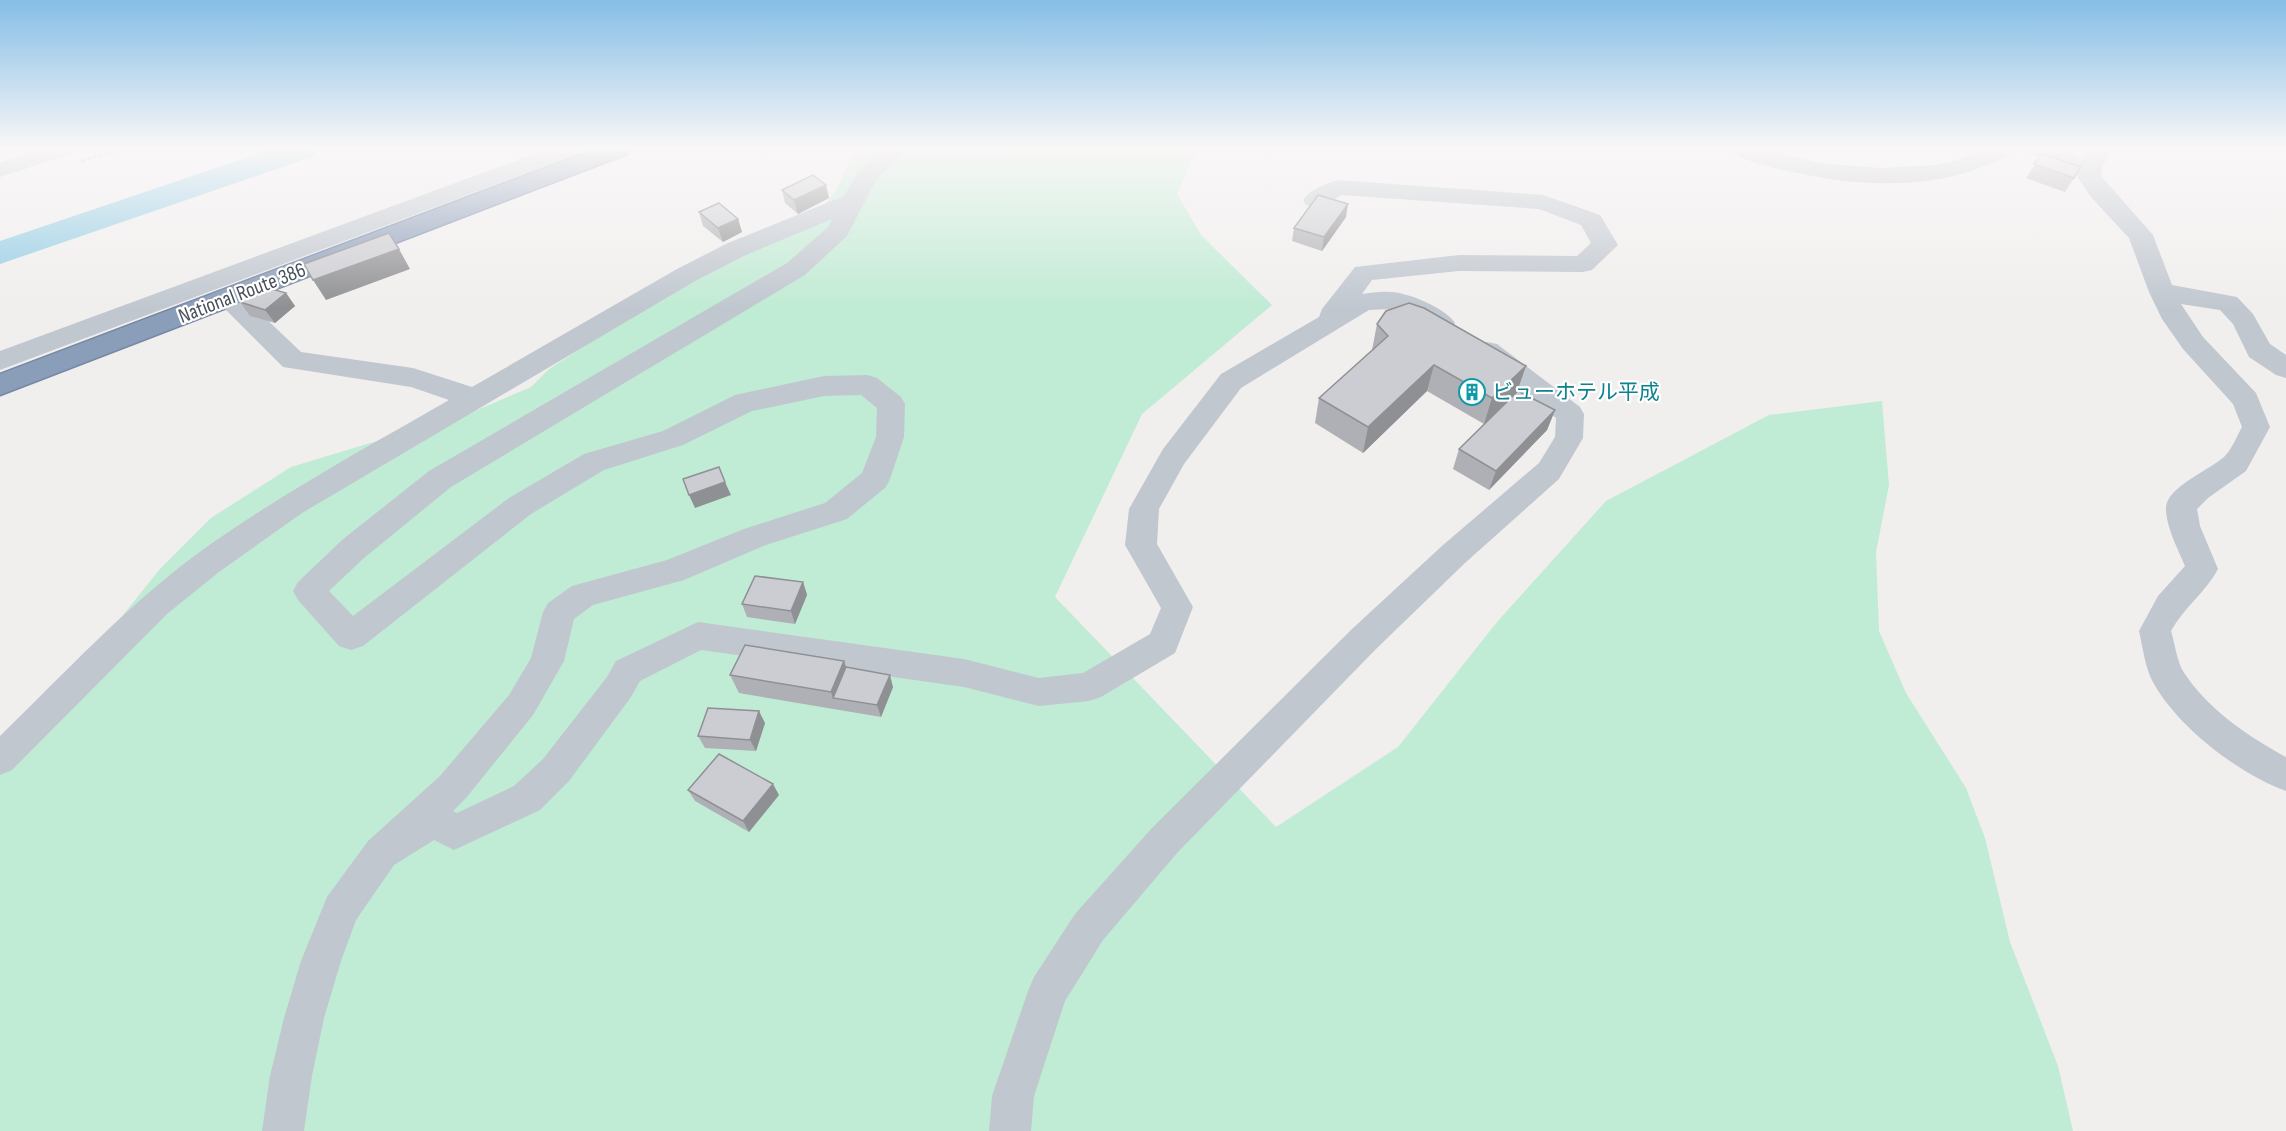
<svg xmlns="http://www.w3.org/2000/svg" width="2286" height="1131" viewBox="0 0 2286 1131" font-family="'Sofia Sans Condensed','Noto Sans JP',sans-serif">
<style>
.green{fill:#c0ebd4}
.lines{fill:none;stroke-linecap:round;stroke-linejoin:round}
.river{fill:#91cce4;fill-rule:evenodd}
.highway-casing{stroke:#7588a5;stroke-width:3}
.path{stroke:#7bc6a7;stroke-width:3;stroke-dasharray:4 2;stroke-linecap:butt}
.minor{fill:#c0c7cf;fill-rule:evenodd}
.highway{fill:#8a9db9;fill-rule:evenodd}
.wall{fill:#afb0b5}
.shaded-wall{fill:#8f9093}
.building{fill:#cccdd2;stroke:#8f9093;stroke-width:1.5}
.labels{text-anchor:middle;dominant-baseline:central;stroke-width:4.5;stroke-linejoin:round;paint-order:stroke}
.street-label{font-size:21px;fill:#48505a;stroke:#fff}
.culture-label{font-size:21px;fill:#0d838f;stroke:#fff;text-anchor:start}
</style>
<rect width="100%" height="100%" fill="#f1eeee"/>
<path class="green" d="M855 149H1208L1195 153 1177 194 1201 235 1272 305 1142 414 1055 597 1276 827 1398 747 1497 622 1606 501 1769 415 1882 401 1889 485 1876 552 1879 631 1906 693 1966 788 1985 838 2010 942 2058 1066 2073 1131H0V747L102 641 160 569 211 518 291 467 470 413 531 387 549 369 641 309 821 210 837 189Z"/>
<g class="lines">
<path class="river" d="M272 149H318L314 156 0 264V241Z"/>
<defs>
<path id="highway" d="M595 149H630L627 154 0 395V374Z"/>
</defs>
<use href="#highway" class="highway-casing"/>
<path class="path" d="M81 161 118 149"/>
<path class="minor" d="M39 149H74L71 154 0 177V162Z
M547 149H580L577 154 0 370V351Z
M883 149H908L876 180 847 236 805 275 451 487 364 558 329 591 353 616 509 498 584 454 663 431 735 395 824 376 867 375 877 378 901 397 905 404 904 437 890 479 886 487 847 519 766 545 684 580 593 605 574 619 564 661 533 715 466 798 453 811 457 813 514 786 543 759 607 677 616 661 698 622 964 659 1039 678 1083 673 1150 634 1161 608 1125 545 1129 509 1163 449 1221 374 1319 317 1322 309 1355 267 1459 255 1577 256 1591 243 1581 225 1539 209 1342 195C1330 202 1321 209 1306 205L1303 200C1310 190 1326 183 1338 180L1543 195 1600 215 1618 245 1592 270 1583 272 1459 271 1372 280 1362 294C1371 293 1381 291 1391 292 1407 292 1447 309 1455 323L1451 329 1442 332 1433 329 1419 320 1390 309 1369 310 1241 388 1184 464 1159 509 1157 544 1193 607 1175 653 1101 697 1089 701 1039 706 964 687 701 650 640 681 631 697 569 781 540 810 454 850 434 840 394 865 356 920 341 961 324 1018 312 1076 304 1131H262L270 1076 284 1018 301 961 327 897 368 841 440 776 509 695 531 658 543 612 548 603 572 586 667 560 744 529 825 503 862 473 876 437 877 408 861 395 824 396 752 411 683 445 604 470 531 514 363 646 351 650 339 646 298 600 293 591 298 582 342 540 429 471 787 263 828 227 832 219 746 255 695 281 302 513 219 572 167 614 12 770 0 775V736C64 674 125 607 197 554 277 496 364 449 449 400L411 387 283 367 220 304 216 298 220 292 229 289 238 292 301 352 413 368 472 387 677 269 728 243 844 196 858 172Z
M1731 149H1764L1821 163 1880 168 1936 165 1958 160 1984 149H2015C2010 157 2000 159 1992 163 1924 194 1837 185 1767 166 1756 163 1737 159 1731 149Z
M2027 149H2061L2083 158 2087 149H2111L2102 168 2101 176 2153 235 2172 285 2237 297 2253 314 2270 344 2286 355V378L2276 375 2249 357 2233 324 2220 310 2181 304 2203 337 2256 393 2270 427 2246 471 2208 498 2197 509 2200 526 2218 569C2206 592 2184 607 2171 631 2175 644 2177 661 2183 671 2206 708 2249 737 2286 757V791C2239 774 2179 728 2154 684 2145 669 2143 648 2139 631L2158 596 2185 566C2178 549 2166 527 2166 508 2166 487 2212 469 2225 456 2232 449 2237 436 2242 427L2233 404 2183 349 2162 319 2149 292 2129 238 2090 196 2077 176 2078 172 2030 154Z
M1487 342 1497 344 1580 407 1584 414 1583 438 1559 479 1465 563 1376 649 1178 852 1103 940 1065 1001 1034 1096 1031 1131H989L992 1096 1028 991 1034 977 1075 914 1152 828 1352 629 1443 545 1539 463 1555 437 1556 418 1477 358 1473 351 1477 344Z"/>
<use href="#highway" class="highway"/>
</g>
<path class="wall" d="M2042 154 2074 178 2065 192 2026 178Z
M782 190 829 198 798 214 785 203Z
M699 212 738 219 742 232 723 242 703 226Z
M1346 217 1322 251 1292 241 1294 228Z
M286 293 295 306 275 323 250 316 240 302Z
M1377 324 1518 391 1555 410 1547 430 1489 490 1453 469 1459 449 1499 410 1484 424 1427 391 1363 453 1315 423 1319 398 1372 350Z
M803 582 807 595 795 624 747 617 742 604Z
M844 661 846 667 893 687 881 717 739 693 730 675Z
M765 723 756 751 705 748 698 736Z
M688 790 779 795 749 832 695 801Z"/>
<path class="shaded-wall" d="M826 185 829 198 798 214 794 200Z
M1348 204 1346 217 1322 251 1324 237Z
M738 219 742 232 723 242 718 228Z
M399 249 410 269 326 300 313 280Z
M286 293 295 306 275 323 265 310Z
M1434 365 1427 391 1363 453 1368 427Z
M1526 366 1517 392 1484 424 1492 398Z
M1555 410 1547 430 1489 490 1496 471Z
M725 482 731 495 695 508 689 495Z
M803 582 807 595 795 624 791 611Z
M844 661 850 679 833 698 831 692Z
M890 675 893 687 881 717 877 705Z
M759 711 765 723 756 751 750 740Z
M773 784 779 795 749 832 743 821Z"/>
<path class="building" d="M2042 154 2081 167 2074 178 2034 164Z
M813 175 826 185 794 200 782 190Z
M1318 195 1348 204 1324 237 1294 228Z
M719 203 738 219 718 228 699 212Z
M389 233 399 249 313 280 304 264Z
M261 286 286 293 265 310 240 302Z
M1409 303 1424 308 1526 366 1492 398 1434 365 1368 427 1319 398 1388 336 1377 324 1386 311Z
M1518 391 1555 410 1496 471 1459 449Z
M719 467 725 482 689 495 683 479Z
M755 576 803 582 791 611 742 604Z
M745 645 844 661 831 692 730 675Z
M846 667 890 675 877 705 833 698Z
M708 708 759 711 750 740 698 736Z
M719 754 773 784 743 821 688 790Z"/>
<linearGradient id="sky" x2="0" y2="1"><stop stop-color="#85bee6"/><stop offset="0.48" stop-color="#f9f7f7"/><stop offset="1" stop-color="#f9f7f7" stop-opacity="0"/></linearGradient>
<rect width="2286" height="308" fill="url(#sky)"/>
<defs>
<symbol id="building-ring" viewBox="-11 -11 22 22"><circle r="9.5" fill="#fff" stroke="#0f9aa8" stroke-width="1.5"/><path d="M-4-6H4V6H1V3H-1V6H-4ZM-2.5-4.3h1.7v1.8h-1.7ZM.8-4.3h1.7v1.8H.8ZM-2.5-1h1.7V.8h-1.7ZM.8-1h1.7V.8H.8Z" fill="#0f9aa8"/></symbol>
</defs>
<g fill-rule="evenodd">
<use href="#building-ring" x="1457" y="377" width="30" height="30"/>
</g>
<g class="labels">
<g class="street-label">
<text transform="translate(242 293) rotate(-21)">National Route 386</text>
</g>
<g class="culture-label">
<text x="1492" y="392">ビューホテル平成</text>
</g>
</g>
</svg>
